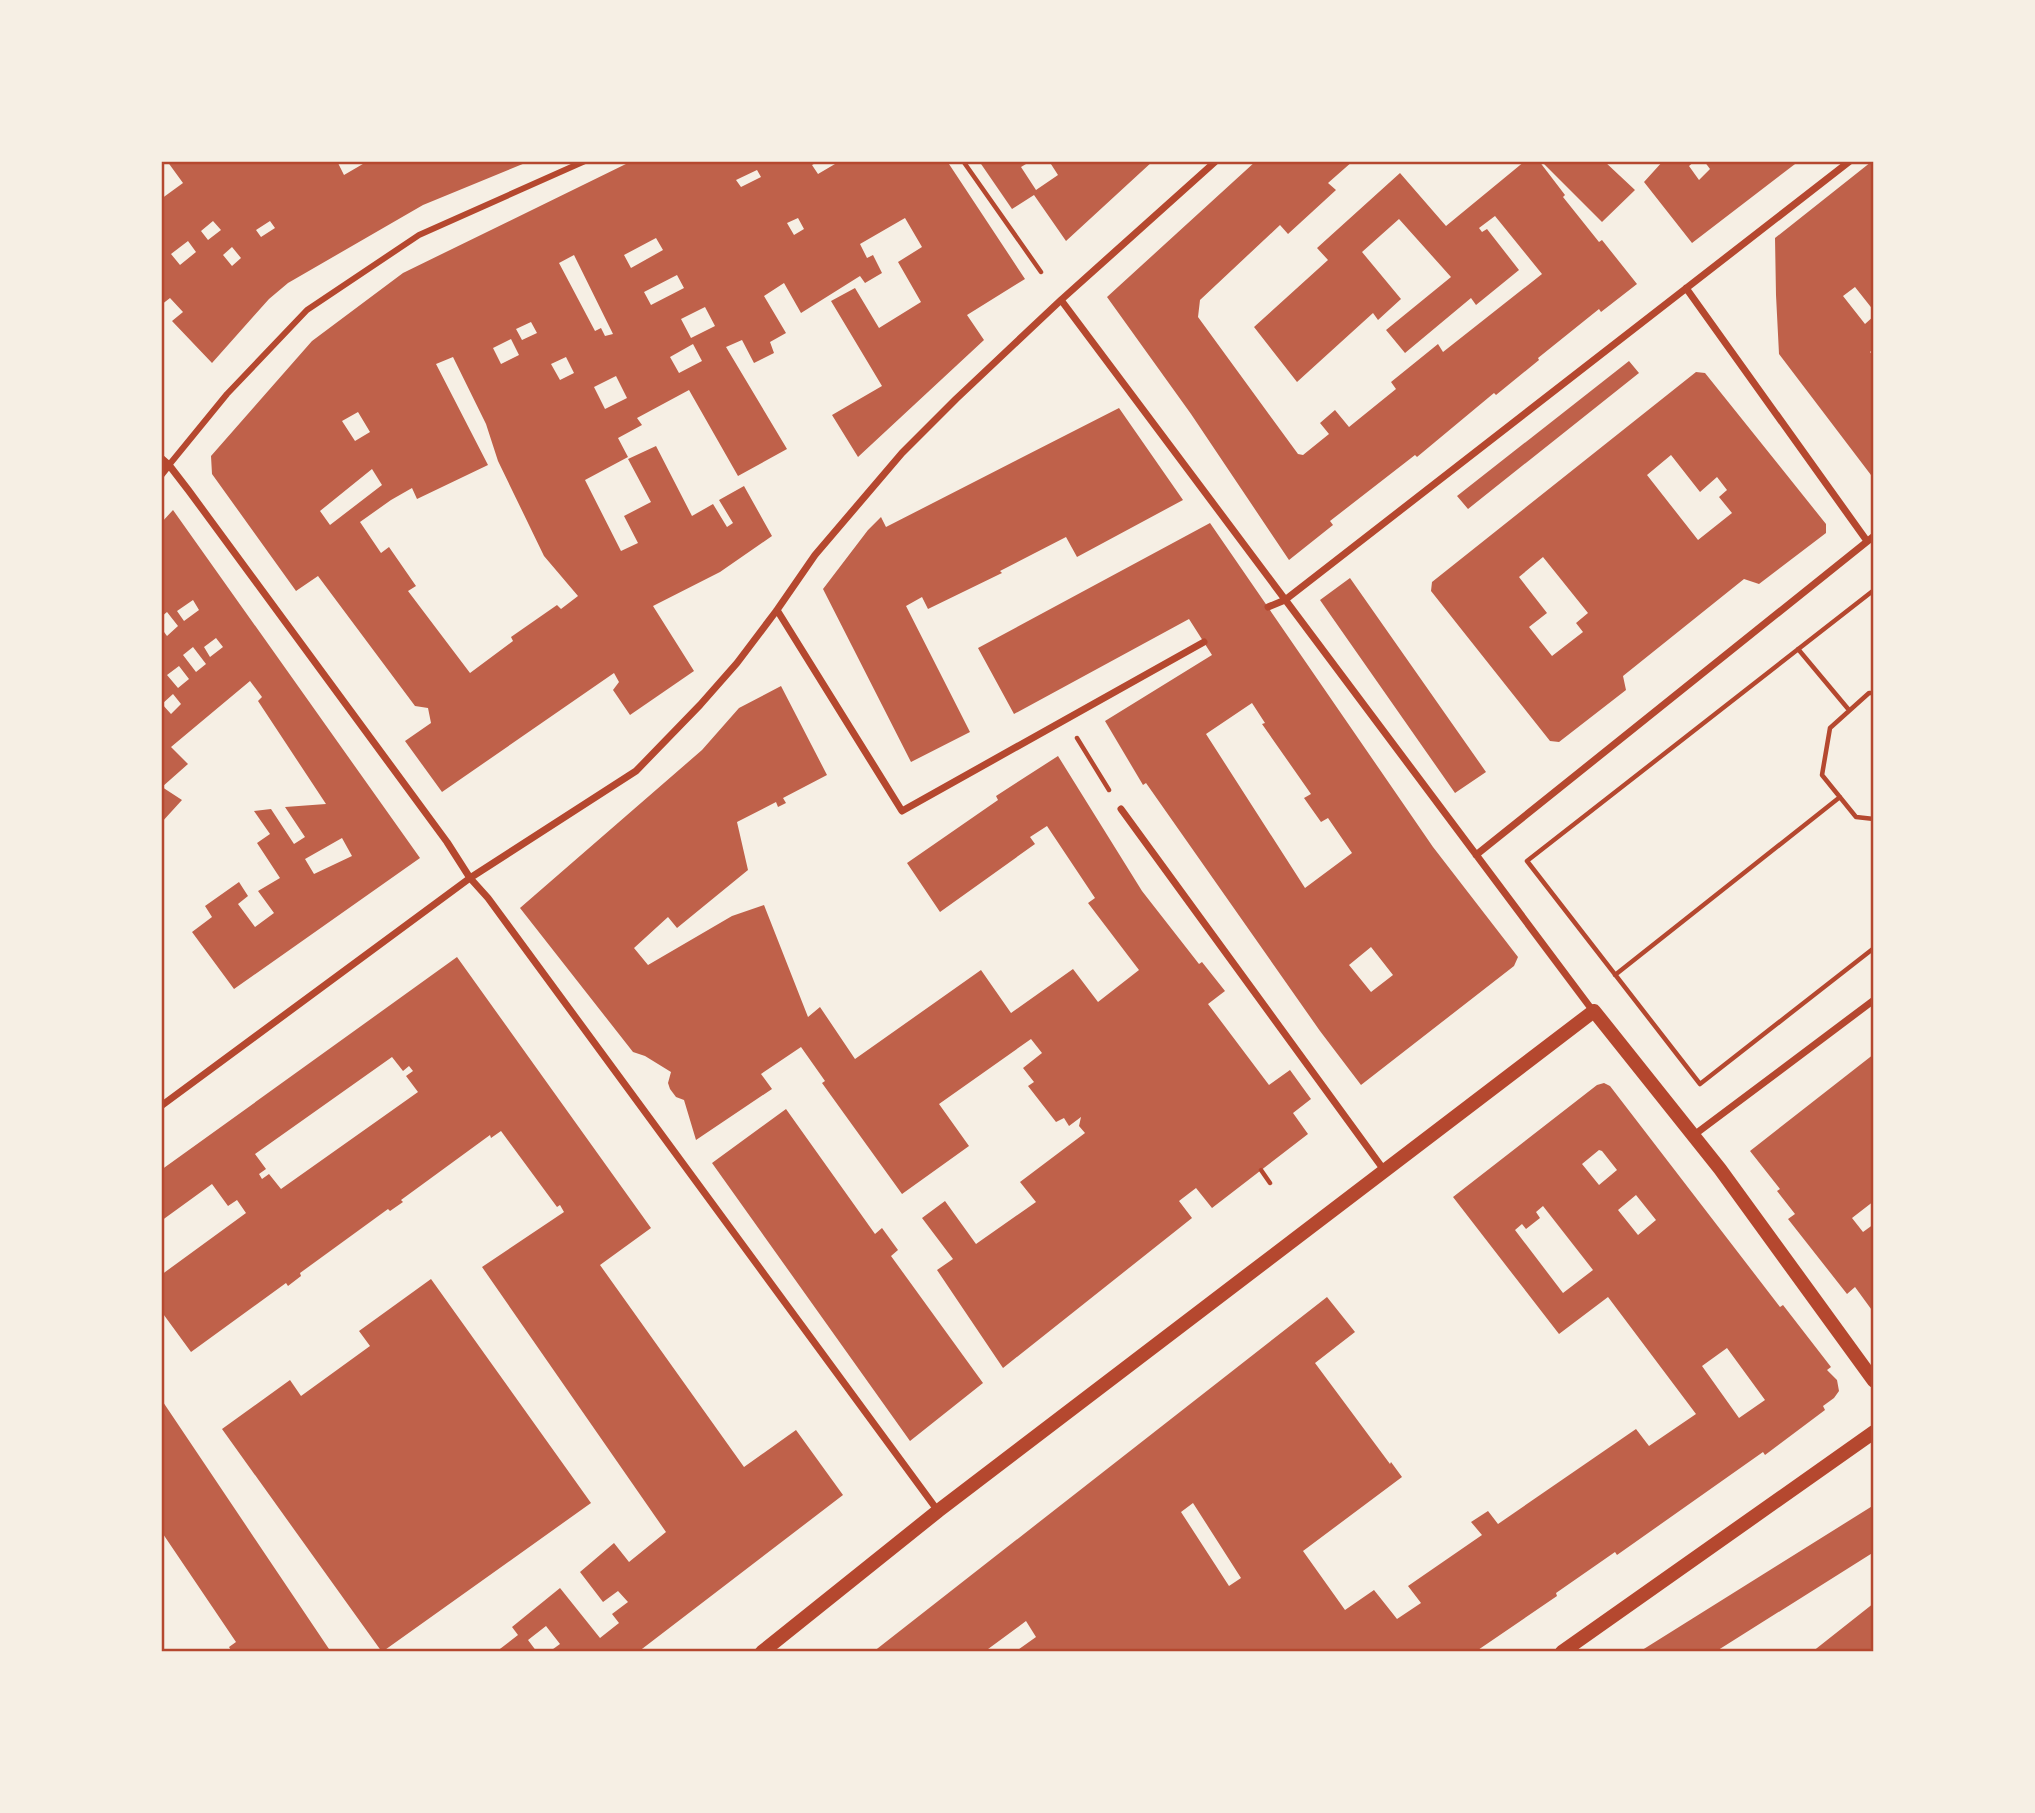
<svg xmlns="http://www.w3.org/2000/svg" width="2035" height="1813" viewBox="0 0 2035 1813" font-family="Rubik,sans-serif">
<style>
.building{fill:#bf614a;fill-rule:evenodd}
.lines{fill:none;stroke-linecap:round;stroke-linejoin:round}
.path{stroke:#b5482f;stroke-width:4.5}
.pedestrian{stroke:#b5482f;stroke-width:6}
.minor{stroke:#b5482f;stroke-width:7}
.secondary{stroke:#b5482f;stroke-width:14}
.neatline{fill:none;stroke:#b5482f;stroke-width:2.5}
</style>
<rect width="100%" height="100%" fill="#f6efe4"/>
<path class="building" d="M167 161H337L344 175 368 161H530L423 205 288 283 269 299 212 363 172 321 183 312 170 298 161 305V199L183 183ZM213 221 221 230 208 240 201 231ZM270 221 275 228 261 237 256 230ZM188 241 196 252 180 265 171 254ZM232 247 241 258 232 266 223 255Z
M632 161H819L812 165 818 174 835 164 833 161H947L1025 279 967 315 984 340 858 457 832 415 882 386 831 301 855 288 879 328 921 302 898 262 922 247 905 218 860 244 867 258 873 255 882 273 865 283 860 276 801 313 784 283 764 296 786 333 770 342 774 353 754 363 742 340 726 347 787 449 738 476 689 390 637 418 642 425 618 438 628 457 585 480 621 551 638 543 624 516 651 502 628 459 656 446 692 516 713 504 727 527 733 523 719 500 744 486 772 536 720 572 653 606 694 671 630 715 613 690 619 682 614 673 442 792 405 741 431 723 428 708 415 706 318 576 296 591 212 474 211 456 312 341 403 273ZM757 170 761 177 741 187 736 180ZM798 218 804 229 794 235 787 223ZM656 238 663 250 631 268 624 255ZM574 255 613 334 605 336 601 328 595 331 559 263ZM677 275 684 288 651 305 644 292ZM705 307 715 326 691 338 681 319ZM531 322 537 333 522 340 516 329ZM511 339 519 355 501 364 493 348ZM693 344 702 361 679 373 670 357ZM453 357 486 424 498 461 544 556 578 596 561 609 557 605 511 637 513 641 470 673 408 591 416 586 389 547 381 553 360 522 391 500 412 488 417 499 488 465 436 364ZM566 357 574 373 560 380 551 364ZM616 376 627 398 605 409 594 387ZM358 412 370 432 355 441 342 421ZM372 469 382 485 330 525 320 511Z
M979 161H1031L1021 167 1036 190 1058 175 1049 161H1153L1066 241 1034 195 1012 209Z
M1256 161H1353L1328 183 1336 190 1288 234 1280 225 1200 300 1198 317 1298 454 1303 455 1329 434 1320 423 1335 410 1349 427 1396 389 1391 382 1438 344 1443 352 1542 274 1495 216 1479 228 1482 232 1487 229 1519 270 1476 305 1471 298 1405 353 1386 330 1451 277 1399 219 1362 252 1401 299 1378 320 1373 313 1297 382 1254 327 1328 260 1317 248 1400 173 1446 226 1525 161H1539L1565 195 1563 197 1599 242 1602 240 1637 284 1601 312 1599 309 1538 358 1539 360 1496 395 1494 393 1417 457 1415 455 1330 521 1333 525 1289 560 1191 414 1107 297Z
M1541 161H1604L1635 190 1602 222Z
M1663 161H1695L1689 166 1699 180 1710 169 1704 161H1799L1692 243 1644 182Z
M1871 162 1874 166V311L1855 287 1843 296 1865 324 1874 316V348L1870 352 1874 357V479L1779 354 1776 295 1775 238Z
M1629 361 1639 373 1468 509 1457 496Z
M1696 372 1705 373 1826 524V533L1759 584 1744 579 1623 676 1626 690 1559 742 1550 741 1431 591 1432 582ZM1671 455 1700 492 1717 477 1727 490 1719 497 1732 513 1698 540 1647 475ZM1543 557 1588 613 1576 623 1583 632 1552 656 1529 627 1547 613 1519 577Z
M1119 408 1183 500 1077 557 1066 537 1000 571 1002 573 928 609 922 597 906 606 970 732 911 762 823 589 868 530 881 517 886 527Z
M173 510 420 858 234 989 192 932 212 917 205 906 239 882 248 896 238 904 255 927 274 913 258 891 280 878 257 843 270 834 254 811 271 809 294 844 305 837 285 807 326 804 258 701 262 697 250 681 171 747 188 764 162 787 182 800 161 823V628L167 636 178 626 167 612 161 617V523ZM193 600 199 610 184 621 177 611ZM216 638 223 647 210 657 204 647ZM193 647 206 664 196 672 183 655ZM179 666 189 679 178 688 167 675ZM173 694 181 704 171 714 162 704ZM342 838 352 856 314 874 305 859Z
M1210 523 1433 847 1518 957 1514 966 1361 1085 1320 1031 1146 783 1143 785 1105 721 1212 655 1189 619 1014 714 978 648ZM1252 703 1265 723 1262 724 1311 794 1304 798 1321 822 1328 818 1352 853 1305 888 1206 734ZM1371 947 1393 975 1371 992 1349 965Z
M1350 578 1486 772 1455 793 1320 600Z
M781 686 827 775 783 798 786 803 778 807 776 802 737 822 748 870 677 928 668 917 634 948 648 965 732 916 764 905 808 1017 820 1007 855 1059 981 970 1011 1013 1073 969 1098 1002 1139 970 1088 903 1095 898 1047 826 1030 837 1035 844 940 912 907 863 998 800 996 796 1058 756 1142 891 1199 964 1202 962 1225 991 1208 1004 1269 1085 1290 1070 1311 1099 1293 1113 1308 1134 1212 1208 1196 1188 1179 1201 1192 1218 1003 1368 937 1270 953 1259 922 1218 945 1201 976 1244 1036 1202 1020 1182 1085 1133 1079 1126 1081 1117 1069 1126 1064 1118 1056 1122 1028 1086 1034 1082 1023 1068 1042 1053 1031 1039 939 1104 969 1146 902 1194 822 1083 825 1081 801 1047 761 1074 772 1089 696 1140 684 1100 676 1097 670 1089 668 1083 671 1072 645 1056 633 1052 520 908 702 750 739 708Z
M457 957 651 1228 600 1265 744 1467 796 1430 843 1495 638 1652H549L560 1644 546 1626 528 1640 537 1652H496L518 1635 512 1627 560 1588 600 1638 619 1623 612 1614 628 1602 618 1591 603 1602 580 1572 614 1543 629 1562 666 1532 482 1267 564 1212 560 1205 557 1207 501 1131 491 1138 490 1135 401 1200 403 1202 390 1211 388 1209 300 1273 301 1276 288 1286 286 1283 191 1352 161 1311V1275L246 1213 237 1200 228 1206 212 1184 161 1221V1170ZM392 1057 403 1071 409 1066 413 1071 406 1076 418 1092 281 1189 269 1174 262 1179 259 1174 266 1169 255 1154Z
M1874 1054V1201L1852 1218 1863 1232 1874 1224V1313L1855 1287 1847 1294 1788 1219 1795 1214 1777 1191 1780 1189 1750 1151Z
M1604 1083 1610 1086 1780 1307 1783 1305 1831 1367 1827 1370 1837 1380 1839 1391 1834 1398 1823 1406 1825 1410 1765 1455 1763 1452 1617 1555 1615 1552 1556 1593 1557 1596 1475 1652H1015L1036 1637 1026 1621 984 1652H873L1327 1297 1355 1332 1315 1363 1390 1464 1391 1462 1402 1477 1303 1551 1345 1610 1374 1590 1397 1619 1421 1603 1408 1586 1482 1535 1471 1522 1488 1511 1498 1524 1636 1429 1649 1446 1696 1414 1608 1297 1559 1334 1453 1197 1597 1085ZM1599 1150 1602 1151 1617 1170 1599 1185 1582 1164ZM1636 1195 1656 1220 1638 1235 1618 1210ZM1543 1206 1593 1270 1563 1293 1515 1230 1522 1224 1526 1229 1540 1218 1536 1212ZM1727 1348 1765 1400 1739 1418 1702 1366ZM1193 1503 1241 1578 1229 1586 1181 1512Z
M786 1109 875 1234 882 1228 898 1250 891 1256 983 1383 910 1441 712 1163Z
M431 1279 591 1503 382 1652 222 1429 290 1380 301 1396 370 1346 359 1331Z
M161 1399 331 1652H232L229 1647 236 1642 161 1531Z
M1874 1505V1552L1715 1652H1639Z
M1874 1603V1652H1812Z"/>
<g class="lines">
<path class="path" d="M963 161 1041 272
M1874 590 1527 861 1700 1084 1874 948
M1798 649 1849 710
M1874 693H1869L1830 728 1822 775 1856 817 1874 819
M1077 738 1109 790
M1615 975 1840 797
M1261 1170 1270 1183"/>
<path class="pedestrian" d="M169 465 227 394 307 310 419 235 585 161"/>
<path class="minor" d="M1686 288 1867 541
M1061 300 1593 1011
M161 458 169 465 189 491 447 842 470 878 488 898 938 1511
M161 475 169 465
M1268 607 1285 600 1850 161
M777 610 902 811 1204 642
M1121 809 1384 1170
M1476 855 1874 536
M161 1106 470 878 636 771 700 705 737 663 777 610 815 555 902 453 956 399 1061 300 1216 161
M1694 1135 1874 1000"/>
<path class="secondary" d="M762 1652 938 1511 1594 1011 1720 1169 1874 1381
M1562 1652 1874 1432"/>
</g>
<rect width="2035" height="1813" fill="none" stroke="#f6efe4" stroke-width="326"/>
<rect x="163" y="163" width="1709" height="1487" class="neatline"/>
</svg>
